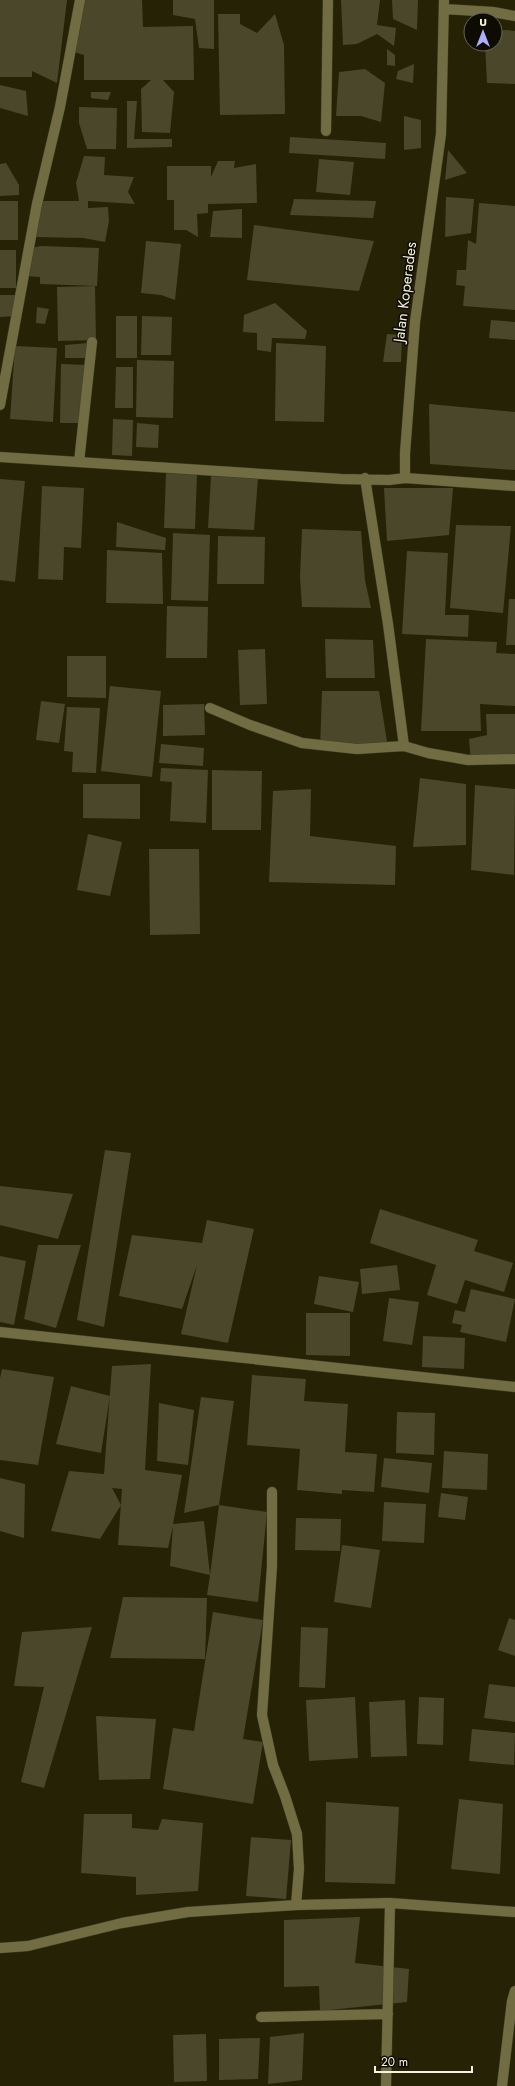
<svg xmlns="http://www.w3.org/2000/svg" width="515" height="2086" viewBox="0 0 515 2086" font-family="Jost,sans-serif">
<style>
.building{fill:#4b472b}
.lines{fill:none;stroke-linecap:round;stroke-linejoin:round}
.minor-casing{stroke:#423f25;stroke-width:11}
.minor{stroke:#716c41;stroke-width:10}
.labels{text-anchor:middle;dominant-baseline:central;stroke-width:3;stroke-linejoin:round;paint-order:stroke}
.street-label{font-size:15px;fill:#f4f3e2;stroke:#0d0b02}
</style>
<rect width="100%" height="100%" fill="#252206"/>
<path class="building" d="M0 0H67L57 83 32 71V77H0Z
M82 0H142L143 27 193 26 194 80H163L174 92 170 133 142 132 141 89 151 80H84V55L74 52Z
M173 0H214V49L199 48 195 19 173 15Z
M341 0H380L377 25 396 28 394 46 377 34 357 44 343 45Z
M392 0H418L417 30 393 19Z
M218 14H240V24L257 33 275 14 284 45 285 114 220 115Z
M507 30 515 31V84L487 83 485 44H495V31Z
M387 49 395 55V66L387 65Z
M414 64 413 83 396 79 398 71Z
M365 69 385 83 381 122 361 116H336L339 72Z
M0 85 26 91 28 116 0 108Z
M91 92H111L108 100 91 98Z
M127 101H137L134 139H172V147L127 148Z
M79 107 117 108 116 149H87L79 123Z
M404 116 421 120V148L404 150Z
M290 137 386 143 385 159 289 153Z
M448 150 467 173 445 180Z
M84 156 105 157 104 175 134 177 128 192 135 204 88 201V208L108 207 109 221 105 242 83 238 35 237 42 201H79L76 183Z
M319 159 354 162 350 195 316 192Z
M218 161H235L234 168 256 164 257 203 208 204V213L197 214 198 237 186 230H174V200H167V166H211V177Z
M6 163 19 185V195L0 196V164Z
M446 197 474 199 471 233 445 237Z
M294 199 376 201 373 218 290 215Z
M0 201H18V240H0Z
M479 203 515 206V310L463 306 465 286 456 285 457 270H466L468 240 476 244Z
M242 209V238L210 237 213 211Z
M254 225 374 241 359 291 247 280Z
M146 241 181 244 175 300 161 295 141 293Z
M41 246 99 248 97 286 40 284V277L25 276 31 248Z
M0 250H16V288H0Z
M95 286 96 340 58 341 57 287Z
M0 295H17L16 316 0 317Z
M275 303 307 331 305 339 272 338 271 352 257 350V333L243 332 244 315Z
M37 307 49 309 45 324 36 323Z
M116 316H137V358H116Z
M142 316 172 317 171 355H141Z
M491 320 515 322V340L489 338Z
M387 334 402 335 401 362H383Z
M88 343V358H65V345Z
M276 343 326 346 324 422 275 421Z
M15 346 57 348 53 422 10 419Z
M137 360 174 361 173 418 136 417Z
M61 364 88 365 83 423H60Z
M116 367H133V408H115Z
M429 404 515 412V470L430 464Z
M113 419 133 420 132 456 112 455Z
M137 423 159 425 158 448 136 447Z
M166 473 197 474 195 529 164 528Z
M211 476 258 478 254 530 208 528Z
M0 479 25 481 15 582 0 580Z
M42 486 84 488 81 548 64 547 63 580 38 579Z
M384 488H453L449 535 387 541Z
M117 522 166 538 165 550 116 547Z
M456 525 511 526 503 613 450 608Z
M302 529 361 531 365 580 371 608 302 607 300 577Z
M173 533 210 535 208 601 171 600Z
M218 536 265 537 264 584H217Z
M107 550 162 553 163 604 106 603Z
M407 551 448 553 445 615H469L468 637 402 634Z
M509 599H515V645H506Z
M167 606 208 607 207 658H166Z
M325 639 373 640 375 678H326Z
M426 639 497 642 496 653 515 654V706L480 704 481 731H421Z
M265 649 267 704 240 705 238 650Z
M67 656H106V698L67 697Z
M110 686 161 691 152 777 101 771Z
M322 691H379L388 748 320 750Z
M41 701 65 704 59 743 36 740Z
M204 704 205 735 163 736V705Z
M67 707 100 708 96 773 72 772 73 752 64 751Z
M486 714H515V760L471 764 469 739 487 735Z
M161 744 204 748 203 766 159 763Z
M161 768 208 770 206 823 170 821 172 782 160 781Z
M212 770 262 771 261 830H212Z
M420 778 466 784V845L413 847Z
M83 784H140V819L83 818Z
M475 785 515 789 514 875 471 870Z
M311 789 310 836 396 846 395 885 269 882 273 791Z
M88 834 122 842 110 896 77 890Z
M149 849H199L200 934 150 935Z
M105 1150 131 1153 104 1327 77 1320Z
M0 1186 73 1194 58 1239 0 1225Z
M380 1209 478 1240 474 1251 513 1263 504 1292 465 1280 457 1304 427 1295 436 1265 370 1243Z
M207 1220 254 1229 228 1343 181 1334 197 1265 182 1309 119 1296 132 1235 202 1243Z
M38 1245H81L56 1328 24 1319Z
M0 1256 26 1261 14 1325 0 1322Z
M397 1265 400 1290 362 1294 360 1269Z
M319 1276 359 1282 353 1312 314 1304Z
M471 1289 515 1299 506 1342 460 1332 462 1325 452 1323 455 1310 465 1312Z
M389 1298 419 1302 412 1345 383 1341Z
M306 1313H350V1356L306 1355Z
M423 1336 465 1338 464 1369 422 1367Z
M151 1364 145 1470 182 1475 173 1524 204 1521 210 1575 219 1505 267 1512 258 1602 207 1595 210 1575 170 1566 173 1526 168 1548 118 1545 122 1489 112 1488 121 1505 100 1539 51 1531 69 1471 104 1474 112 1366Z
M2 1369 54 1377 38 1465 0 1460V1378Z
M252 1375 306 1379 304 1401 348 1404 345 1452 377 1454 374 1492 342 1490V1494L297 1490 300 1449 247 1445Z
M71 1386 110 1396 101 1453 56 1444Z
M201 1397 234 1401 219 1505 184 1513Z
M159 1403 194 1410 188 1465 157 1461Z
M397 1412 435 1413 434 1455 396 1453Z
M444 1451 488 1454 487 1490 442 1488Z
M384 1458 432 1463 429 1493 381 1487Z
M0 1478 25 1484 24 1538 0 1531Z
M441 1493 468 1497 465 1520 438 1517Z
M384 1502 426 1504 424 1543 382 1541Z
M296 1518 341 1519 340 1551 295 1550Z
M342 1545 380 1550 371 1608 334 1602Z
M123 1597 207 1598 205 1659 110 1658Z
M213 1612 263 1620 243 1739 263 1742 253 1804 163 1789 173 1728 194 1731Z
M509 1618 515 1620V1656L498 1650Z
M92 1627 44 1788 21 1782 44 1687 14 1686 22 1632Z
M301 1627 328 1628 325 1688 299 1687Z
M489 1684 515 1687V1722L484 1718Z
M355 1697 358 1758 309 1761 306 1700Z
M419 1697 444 1698 443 1745 417 1744Z
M405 1700 407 1756 371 1757 369 1702Z
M96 1716 156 1719 150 1779 99 1780Z
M472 1729 515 1733 514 1765 469 1761Z
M459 1799 503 1804 500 1874 451 1869Z
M326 1802 399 1807 395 1884 325 1882Z
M84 1814H132V1828L158 1830 162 1819 203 1823 198 1891 136 1895V1877L81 1873Z
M251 1837 291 1840 286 1899 246 1896Z
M360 1917 355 1963 409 1969 407 2002 320 2011 319 1986 284 1987V1920Z
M304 2033 302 2080 268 2084 270 2037Z
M206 2034 207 2081 174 2082 173 2035Z
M260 2038 258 2079 219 2080V2039Z"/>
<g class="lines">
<defs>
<path id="minor" d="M444 0 441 134 415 322 405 453V478L515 486
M444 9 493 12 515 16
M326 131 328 0
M0 405 37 204 60 107 80 0
M0 457 341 479 389 480 405 478
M79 462 92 342
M365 478 388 624 404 746 428 753 468 760 515 759
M210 708 250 725 302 743 357 749 404 746
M0 1332 515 1387
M272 1492V1566L262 1715 273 1765 285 1796 297 1834 299 1869 296 1905
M0 1948 28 1946 122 1923 188 1912 296 1905 390 1903 515 1912
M261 2017 388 2014
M386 2086 390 1903
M502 2086 512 2001 515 1991"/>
</defs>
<use href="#minor" class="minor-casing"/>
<use href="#minor" class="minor"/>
</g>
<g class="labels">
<g class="street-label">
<text transform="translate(405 292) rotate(-83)">Jalan Koperades</text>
</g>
</g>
<g transform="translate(483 32)"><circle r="19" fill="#0d0b02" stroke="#69685c"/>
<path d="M0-3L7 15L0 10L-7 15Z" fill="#adaffb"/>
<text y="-6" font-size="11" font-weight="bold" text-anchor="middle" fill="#f4f3e2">U</text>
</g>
<path d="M375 2066v6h97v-6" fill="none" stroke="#f4f3e2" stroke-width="2"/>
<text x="381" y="2066" font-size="12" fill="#f4f3e2" stroke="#0d0b02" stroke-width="3" paint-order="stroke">20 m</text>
</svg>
